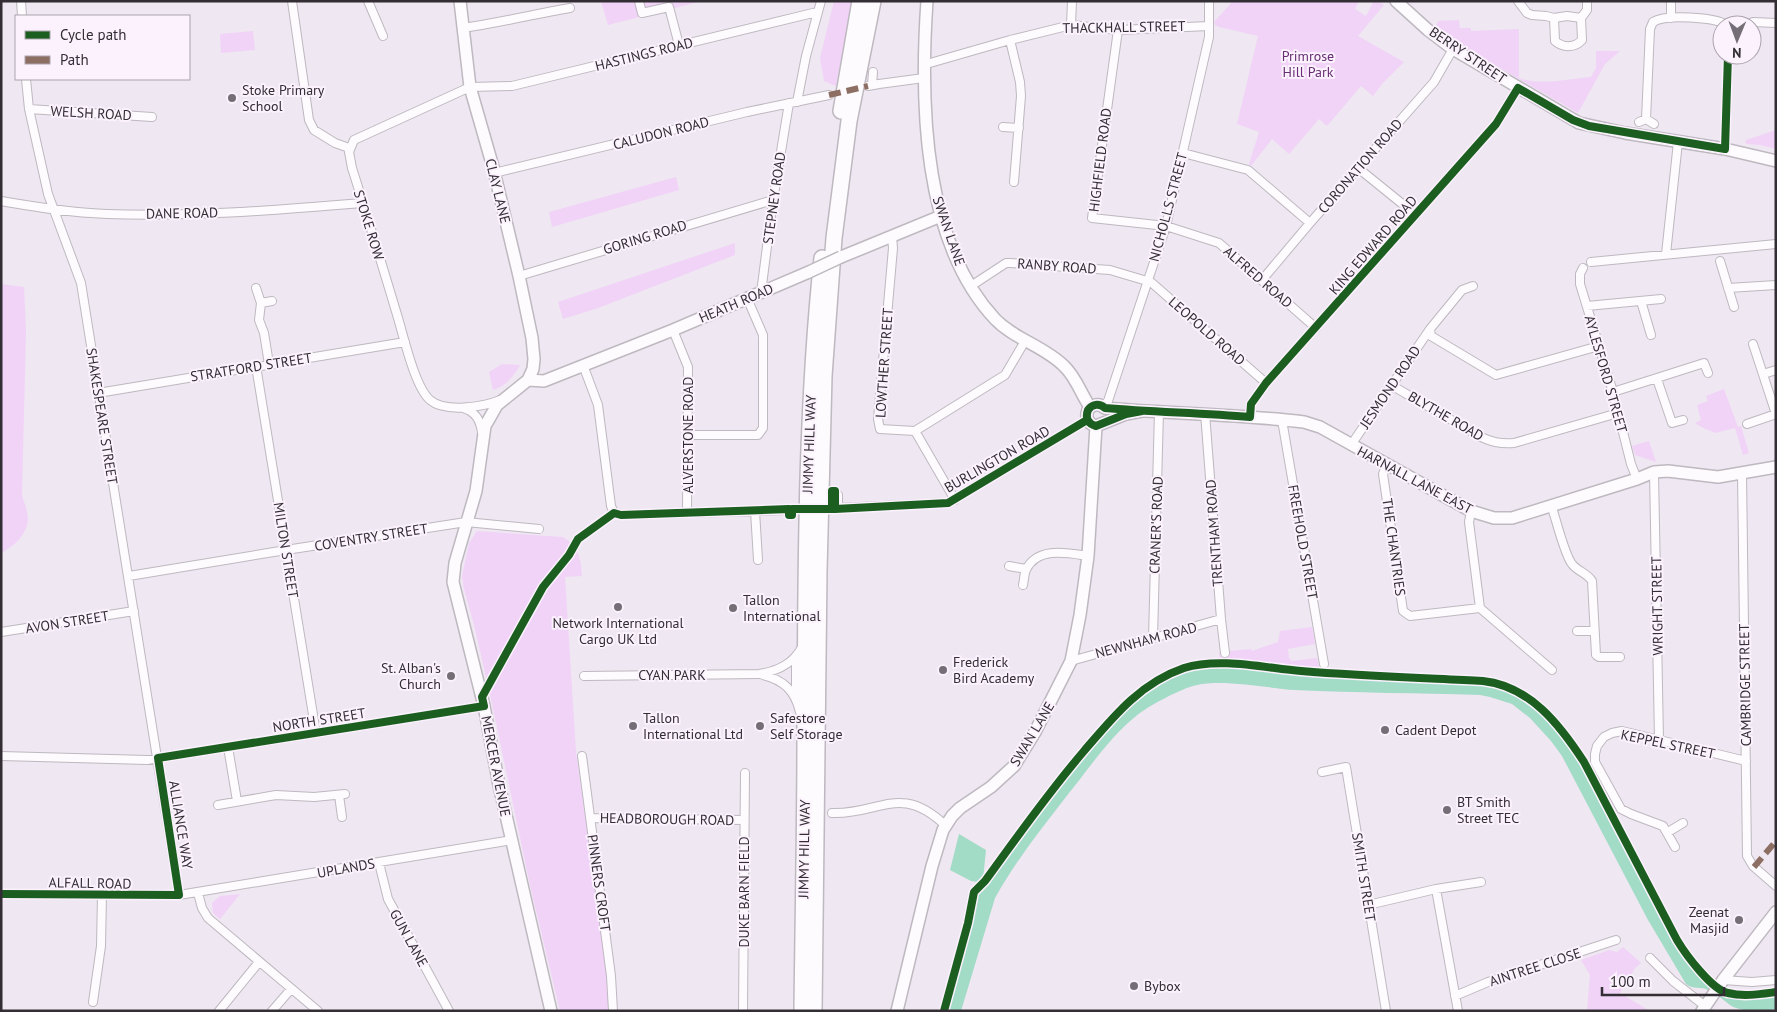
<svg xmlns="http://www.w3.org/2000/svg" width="1777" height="1012" viewBox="0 0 1777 1012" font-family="'PT Sans',sans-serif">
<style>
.green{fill:#f1d3f8}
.water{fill:#a2dbc6}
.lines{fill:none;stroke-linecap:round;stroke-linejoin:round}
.street-casing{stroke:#beb8c0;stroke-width:10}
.secondary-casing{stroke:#beb8c0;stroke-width:14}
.highway-casing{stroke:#beb8c0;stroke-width:18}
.street{stroke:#fdfbfd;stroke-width:8}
.secondary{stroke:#fdfbfd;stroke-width:11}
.highway{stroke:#fdfbfd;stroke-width:15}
.secondary-bridge-casing{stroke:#beb8c0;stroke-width:14;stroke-linecap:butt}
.secondary-bridge{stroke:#fdfbfd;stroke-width:11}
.quiet{stroke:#8d6e63;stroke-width:6;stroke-dasharray:12 6;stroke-linecap:butt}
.cycleway-casing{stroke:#fbf2fd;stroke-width:11}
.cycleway{stroke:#1b5e20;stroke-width:8}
.poi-dot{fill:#756e76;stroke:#fbf2fd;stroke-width:2}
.labels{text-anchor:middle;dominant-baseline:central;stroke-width:4;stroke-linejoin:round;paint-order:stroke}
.street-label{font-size:14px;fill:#332d34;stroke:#fbf2fd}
.park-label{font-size:14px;fill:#672e74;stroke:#fbf2fd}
.poi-label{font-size:14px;fill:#332d34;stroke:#fbf2fd;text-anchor:start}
</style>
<rect width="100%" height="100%" fill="#efe7f1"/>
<path class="green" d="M601 1H702L608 25Z
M834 1H852L836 86 824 81 820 58Z
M1233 1H1359L1355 9 1366 16 1374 1H1378L1384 5 1358 36 1404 62 1382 84 1373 96 1361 86 1327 126 1319 119 1289 154 1272 139 1251 166 1249 164 1259 132 1237 124 1258 36 1219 27 1215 25 1214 22Z
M1459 20 1460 28H1471V31L1519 29V78C1541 86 1568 79 1591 77L1596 68V51H1620L1605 64 1578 113 1462 46 1436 25 1438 21Z
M253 31 255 50 221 53 220 34Z
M1776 130V149L1760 145 1747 144 1745 142 1746 140Z
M676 177 679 190 552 227 549 212Z
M735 243V255L598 308 563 319 558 302Z
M1 284 24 287 26 332 22 495C24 502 28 512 28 519 27 535 14 546 1 553Z
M502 364 520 365C514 376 506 386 493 390L489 372Z
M1724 389 1738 427 1741 426 1749 453 1743 455 1735 428 1715 433C1708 429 1701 428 1695 423L1701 420 1697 405 1708 401 1706 396Z
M1649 441 1656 462 1635 455 1632 446Z
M477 531 563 537C579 547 581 558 582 576L565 577 576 752 605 958 609 1011H560L530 885 491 699 474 625 464 589 462 576 469 543Z
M1312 627 1315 644 1288 649 1289 658 1292 661 1317 658 1320 670 1220 661 1219 652 1251 649 1252 651 1278 642 1280 631Z
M240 894 220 919 213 913 212 903 220 896Z
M1623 947 1641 963 1635 968 1620 993 1650 1011H1587L1590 975 1581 960 1609 950 1617 952Z"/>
<path class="water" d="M1208 666 1246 667 1346 676 1484 682 1491 683 1512 691 1531 703 1547 716 1571 746 1581 760 1685 956C1695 968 1711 987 1725 994 1739 1000 1761 996 1776 994V1009C1764 1012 1740 1012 1730 1005 1722 999 1718 994 1708 990 1701 986 1693 990 1686 984L1648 920 1562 756 1551 741 1530 718 1512 704 1490 697 1480 695C1418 693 1356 693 1295 690 1266 688 1224 679 1197 685 1182 688 1148 706 1136 716 1110 737 1090 767 1069 793 1043 827 1016 860 995 898L961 1011H945L972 913 981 887 978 882 971 881 950 870 959 834 986 850 983 879 986 881C1019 836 1052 791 1088 748 1107 725 1125 702 1150 686 1168 675 1187 668 1208 666Z"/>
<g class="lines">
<defs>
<path id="street" d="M21 1 22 16
M292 1 309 120 314 130 335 143 349 148
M368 1 383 36
M639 1 642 13 669 7 679 45
M1518 1 1527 13 1532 15 1546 16 1554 18 1567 16 1581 18
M1554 18 1555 41C1563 48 1575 48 1582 40L1581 18 1587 10V1
M1671 18V1
M1071 25 1072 1
M1744 25 1753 22 1776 23
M463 28C499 23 534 14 570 8
M1118 30 1092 218 1166 226 1219 243 1316 328
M1010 40 1020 82 1021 96 1014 182
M923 65 1010 40 1071 25 1118 30 1209 26
M26 79 29 109 48 194 81 283 179 895
M872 85 873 72
M868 86 879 84 924 78
M797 102 806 56 821 1
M29 109 152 117
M1646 119 1650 29 1653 22C1666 14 1714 17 1727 25
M1639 122 1646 119 1654 124
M1003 127 1019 128
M1725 149 1728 55
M1183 153 1248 170 1310 223
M1358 168 1416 215
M494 173 747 112 829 95
M1 201C36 207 72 213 107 214 193 217 278 210 363 203
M892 237 893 248 878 419 880 429 915 431 1005 375 1025 341
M1666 254 1678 142
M1720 261 1734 307
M1591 262 1776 244
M1583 268 1580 274V284L1613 392 1631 464 1637 479
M519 276 773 200
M1262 280 1310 223 1434 82 1453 49
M971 286 1006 263H1010L1110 270 1147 281 1152 283 1266 383
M1473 286 1462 290 1430 329 1431 336 1496 375 1599 346
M256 288 261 303 259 320 264 333 269 364
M1728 288 1776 285
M761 293 773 200 789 103
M1641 301 1651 335
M261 303 272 301
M1587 306 1661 299
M673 330 688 367 687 513
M1753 344 1776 414
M583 365 598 405 611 506 614 513 621 515 785 510
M256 366 316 733
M1763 374 1776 370
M1657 379 1672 423 1683 420
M1391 385 1479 436C1491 442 1500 444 1514 443L1618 413
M1613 392 1704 363 1708 373
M98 393 405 342
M500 400C483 407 445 413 430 400 415 387 404 338 398 318 383 268 368 218 352 168L349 152 354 140 470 87 512 86 817 12
M1103 406 1108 401 1166 226 1209 37V1
M463 408C476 412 480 420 482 432
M1205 413 1221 619 1225 653
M1250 417 1251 404 1266 383 1496 124 1518 88
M1282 420 1324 664
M1747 424 1776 414
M915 431 955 500
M689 435H758L763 428V335L747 298
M1351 445 1430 329
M1387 464 1383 474 1403 611 1410 616 1480 608
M1654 472 1659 740
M1742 473 1747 856 1753 866 1776 886
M838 495V508L948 503 1087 420
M1551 505C1556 518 1564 554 1572 564 1577 571 1587 573 1592 581L1596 655 1599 657H1620
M755 511 758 560
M1471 511 1469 522 1480 608 1552 670
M1009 566 1026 569
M129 576 286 550 466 522 539 529
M1023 585C1024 581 1024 574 1026 570 1037 546 1068 553 1088 556
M1577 631H1594
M1 632 134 611
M1153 638 1159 411
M1071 661 1221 619
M763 675C784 680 795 691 800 712
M584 676 759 674C778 671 793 664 802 647
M796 696V664L798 655
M228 747 237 801
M1 756 147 760 484 706
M582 756 611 976 613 1011
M1322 772 1346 767 1386 1011
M339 795 342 817
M218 805 276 795 314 797 345 794
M832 813C880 815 900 782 946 826
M590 818 744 820
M1668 832 1683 823
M1675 847 1663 826 1631 814 1621 809 1595 762V754L1597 746 1604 737 1612 733 1622 731 1746 761
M379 863 388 899 449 1011
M1436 889 1458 1011
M198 893 202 908 208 918 318 1011
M1 894 179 895 512 840
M1368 905 1436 889 1481 882
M1650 958 1673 981 1705 1006
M1723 980 1752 982 1776 980
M1455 996 1488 982 1616 940
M93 1002 101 946 102 895
M219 1011 259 962
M272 1011 291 989
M743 1011 745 773"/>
<path id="secondary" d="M460 1 470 87 493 167 519 276 532 338 534 359 533 369 528 380 497 405 485 426 476 491 455 563 453 582 484 706 499 785 551 1011
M927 1C920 101 922 241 995 319 1014 339 1044 346 1064 366 1076 377 1081 394 1090 407
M1396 1 1428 30 1453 49 1579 123 1625 133 1725 149 1776 161
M841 257 941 216
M528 380 544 381 673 330 809 272
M1142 411 1126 414 1096 426C1088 424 1085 418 1088 410 1092 404 1099 403 1105 408 1171 414 1238 414 1304 422L1320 427 1471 511 1494 518H1512L1637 479 1654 472 1668 471 1718 477 1776 467
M897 1011 932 866 943 830 952 816 960 808 991 787 1014 766 1035 732 1071 661 1080 615 1088 556 1096 426
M1702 1011 1723 980 1776 912"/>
<path id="highway" d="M841 111 860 1
M802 1011C803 920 805 829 805 738 806 578 805 417 822 258
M814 1011 819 571 824 376 834 238 849 121 873 1"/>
</defs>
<use href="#street" class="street-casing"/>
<use href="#secondary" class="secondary-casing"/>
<use href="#highway" class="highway-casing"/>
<use href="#street" class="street"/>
<use href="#secondary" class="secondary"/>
<use href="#highway" class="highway"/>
<defs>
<path id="secondary-bridge" d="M809 272 841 257"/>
</defs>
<use href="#secondary-bridge" class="secondary-bridge-casing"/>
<use href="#secondary-bridge" class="secondary-bridge"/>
<path class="quiet" d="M829 95 868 86
M1754 867 1776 841"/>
<defs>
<path id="cycleway" d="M1142 411 1126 414 1096 426C1088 424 1085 418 1088 410 1092 404 1099 403 1105 408 1153 412 1201 413 1250 417L1251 404 1266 383 1496 124 1518 88 1573 120 1589 126 1725 149 1728 55
M1 894 179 895 158 758 484 706 482 697 543 587 569 555 578 539 614 513 621 515 789 509V515H792V509H832V491H835V509L948 503 1087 420
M944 1011 968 923 974 892 985 881C1017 837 1048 793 1084 751 1113 717 1140 683 1184 668 1219 657 1265 668 1301 671 1362 676 1423 678 1483 681 1530 686 1560 725 1584 762L1677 940C1686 955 1712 990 1728 993 1744 997 1761 994 1776 992"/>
</defs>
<use href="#cycleway" class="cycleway-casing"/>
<use href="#cycleway" class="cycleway"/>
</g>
<g class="poi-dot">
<circle cx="232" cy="98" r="5"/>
<circle cx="618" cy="607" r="5"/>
<circle cx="733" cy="608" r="5"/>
<circle cx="943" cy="670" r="5"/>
<circle cx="451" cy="676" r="5"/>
<circle cx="633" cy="726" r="5"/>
<circle cx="760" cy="726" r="5"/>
<circle cx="1385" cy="730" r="5"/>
<circle cx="1447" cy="810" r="5"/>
<circle cx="1739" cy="920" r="5"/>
<circle cx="1134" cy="986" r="5"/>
</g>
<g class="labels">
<g class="street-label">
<text transform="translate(1124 27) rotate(-1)">THACKHALL STREET</text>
<text transform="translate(644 54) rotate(-14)">HASTINGS ROAD</text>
<text transform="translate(1468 55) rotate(34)">BERRY STREET</text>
<text transform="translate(91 113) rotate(3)">WELSH ROAD</text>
<text transform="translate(661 133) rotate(-14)">CALUDON ROAD</text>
<text transform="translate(1100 160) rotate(-83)">HIGHFIELD ROAD</text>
<text transform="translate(1360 166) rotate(-49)">CORONATION ROAD</text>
<text transform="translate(498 191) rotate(76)">CLAY LANE</text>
<text transform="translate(774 198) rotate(-82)">STEPNEY ROAD</text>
<text transform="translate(1168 207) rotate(-75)">NICHOLLS STREET</text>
<text transform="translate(182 213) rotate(-1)">DANE ROAD</text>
<text transform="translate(369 225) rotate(73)">STOKE ROW</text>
<text transform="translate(949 231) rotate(71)">SWAN LANE</text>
<text transform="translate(645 237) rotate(-17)">GORING ROAD</text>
<text transform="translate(1373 245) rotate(-49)">KING EDWARD ROAD</text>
<text transform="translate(1057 266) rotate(4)">RANBY ROAD</text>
<text transform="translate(1258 277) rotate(41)">ALFRED ROAD</text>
<text transform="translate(736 303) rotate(-23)">HEATH ROAD</text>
<text transform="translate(1207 331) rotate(41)">LEOPOLD ROAD</text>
<text transform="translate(884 363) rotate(-86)">LOWTHER STREET</text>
<text transform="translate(251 367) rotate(-9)">STRATFORD STREET</text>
<text transform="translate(1606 374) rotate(74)">AYLESFORD STREET</text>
<text transform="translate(1390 387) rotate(-56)">JESMOND ROAD</text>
<text transform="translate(102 416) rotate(81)">SHAKESPEARE STREET</text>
<text transform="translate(1446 416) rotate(30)">BLYTHE ROAD</text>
<text transform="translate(688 435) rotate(-90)">ALVERSTONE ROAD</text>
<text transform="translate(809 444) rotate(-88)">JIMMY HILL WAY</text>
<text transform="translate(997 459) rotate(-30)">BURLINGTON ROAD</text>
<text transform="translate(1415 480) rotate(28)">HARNALL LANE EAST</text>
<text transform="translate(1156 525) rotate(-88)">CRANER'S ROAD</text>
<text transform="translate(1214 533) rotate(-94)">TRENTHAM ROAD</text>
<text transform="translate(371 537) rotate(-9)">COVENTRY STREET</text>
<text transform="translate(1303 542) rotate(80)">FREEHOLD STREET</text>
<text transform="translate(1394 547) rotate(82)">THE CHANTRIES</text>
<text transform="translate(286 550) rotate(81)">MILTON STREET</text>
<text transform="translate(1657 606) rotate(-91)">WRIGHT STREET</text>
<text transform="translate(67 622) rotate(-9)">AVON STREET</text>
<text transform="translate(1146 640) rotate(-15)">NEWNHAM ROAD</text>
<text x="672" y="675">CYAN PARK</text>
<text transform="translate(1745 685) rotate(-91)">CAMBRIDGE STREET</text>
<text transform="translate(319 720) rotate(-9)">NORTH STREET</text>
<text transform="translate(1032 734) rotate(-59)">SWAN LANE</text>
<text transform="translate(1668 744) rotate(12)">KEPPEL STREET</text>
<text transform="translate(496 766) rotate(79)">MERCER AVENUE</text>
<text transform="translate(667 819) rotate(1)">HEADBOROUGH ROAD</text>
<text transform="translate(181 825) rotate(81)">ALLIANCE WAY</text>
<text transform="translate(804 849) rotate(-89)">JIMMY HILL WAY</text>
<text transform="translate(346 868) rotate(-10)">UPLANDS</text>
<text transform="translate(1364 877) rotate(81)">SMITH STREET</text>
<text transform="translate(90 883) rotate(1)">ALFALL ROAD</text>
<text transform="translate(599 883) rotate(82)">PINNERS CROFT</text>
<text transform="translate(744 892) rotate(-90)">DUKE BARN FIELD</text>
<text transform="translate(409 938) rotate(61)">GUN LANE</text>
<text transform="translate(1535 967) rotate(-18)">AINTREE CLOSE</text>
</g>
<g class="park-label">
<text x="1308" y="56">Primrose<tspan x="1308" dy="16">Hill Park</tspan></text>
</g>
<g class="poi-label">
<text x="242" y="90">Stoke Primary<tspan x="242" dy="16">School</tspan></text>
<text x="743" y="600">Tallon<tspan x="743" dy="16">International</tspan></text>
<text x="618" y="623" text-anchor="middle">Network International<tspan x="618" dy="16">Cargo UK Ltd</tspan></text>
<text x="953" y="662">Frederick<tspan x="953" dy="16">Bird Academy</tspan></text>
<text x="441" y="668" text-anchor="end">St. Alban's<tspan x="441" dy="16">Church</tspan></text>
<text x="643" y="718">Tallon<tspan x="643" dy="16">International Ltd</tspan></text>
<text x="770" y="718">Safestore<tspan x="770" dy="16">Self Storage</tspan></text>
<text x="1395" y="730">Cadent Depot</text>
<text x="1457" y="802">BT Smith<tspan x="1457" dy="16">Street TEC</tspan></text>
<text x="1729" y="912" text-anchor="end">Zeenat<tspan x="1729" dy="16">Masjid</tspan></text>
<text x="1144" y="986">Bybox</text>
</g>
</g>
<rect width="1777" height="1012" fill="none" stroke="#332d34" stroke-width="5"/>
<rect x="15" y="15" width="175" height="65" fill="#fbf2fd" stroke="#aba3ad"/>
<rect x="25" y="31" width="25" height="8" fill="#1b5e20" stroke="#aba3ad"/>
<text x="60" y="40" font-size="15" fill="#332d34">Cycle path</text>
<rect x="25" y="56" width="25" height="8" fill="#8d6e63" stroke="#aba3ad"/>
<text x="60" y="65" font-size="15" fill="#332d34">Path</text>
<g transform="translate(1737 40) rotate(181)"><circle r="24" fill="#fbf2fd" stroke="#aba3ad"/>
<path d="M0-4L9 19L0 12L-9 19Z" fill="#756e76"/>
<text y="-8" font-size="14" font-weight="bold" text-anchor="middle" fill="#332d34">N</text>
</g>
<path d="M1602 987v8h122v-8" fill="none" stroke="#332d34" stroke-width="2.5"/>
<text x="1610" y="987" font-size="15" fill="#332d34" stroke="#fbf2fd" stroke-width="4" paint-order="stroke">100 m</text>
</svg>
